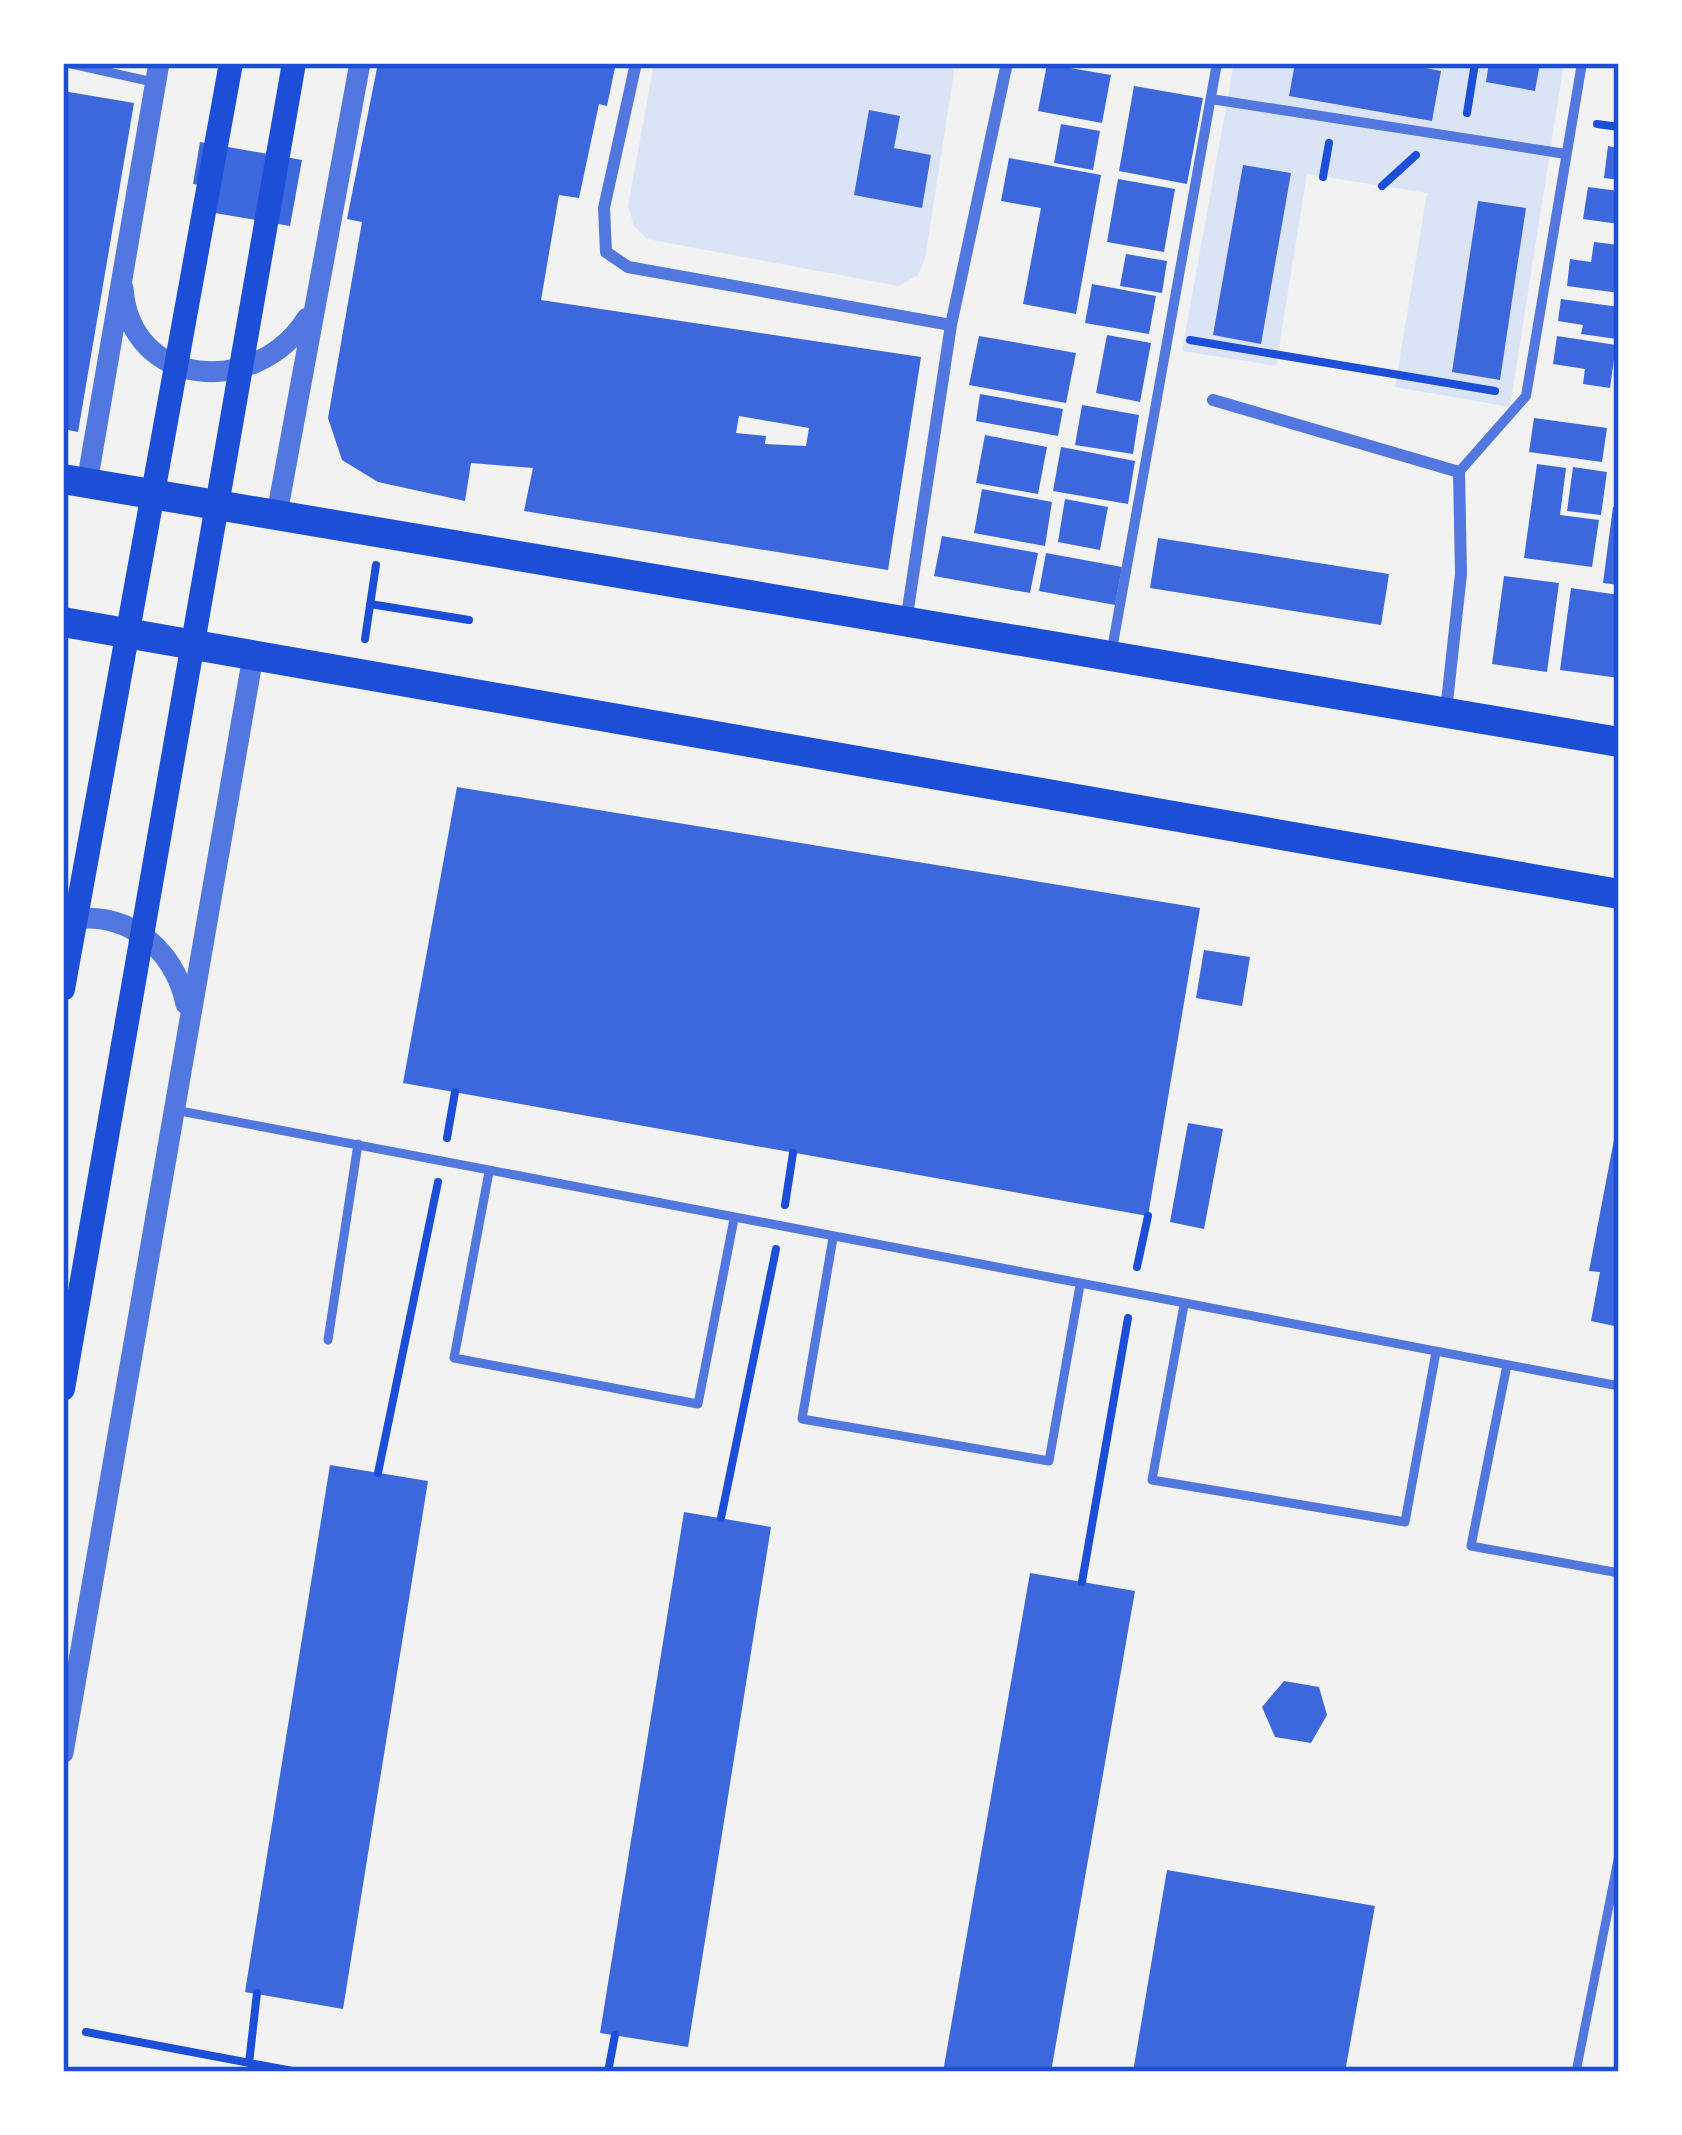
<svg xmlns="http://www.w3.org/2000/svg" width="1682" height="2135" viewBox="0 0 1682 2135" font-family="'Noto Sans',sans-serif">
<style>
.green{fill:#dbe4f7}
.building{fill:#3d67dc;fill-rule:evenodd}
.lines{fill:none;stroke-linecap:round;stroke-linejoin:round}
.path{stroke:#1d4ed8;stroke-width:8}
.service{stroke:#5277de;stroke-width:9}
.pedestrian{stroke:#5277de;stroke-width:10}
.minor{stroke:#5277de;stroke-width:12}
.tertiary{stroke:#5277de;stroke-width:21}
.secondary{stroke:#1d4ed8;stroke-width:24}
.primary{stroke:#1d4ed8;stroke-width:30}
.neatline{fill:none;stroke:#1d4ed8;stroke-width:4.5}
</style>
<rect width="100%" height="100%" fill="#f2f2f2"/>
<path class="green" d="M654 63H950L954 73 925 259 918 275 899 286 647 239 634 226 628 206Z
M1234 63H1564L1510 407 1395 387 1427 193 1307 174 1276 366 1182 351Z"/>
<path class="building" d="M378 63H616L607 106 599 104 579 198 559 195 541 300 921 357 888 570 524 511 533 468 471 463 465 501 378 482 342 460 328 418 362 222 347 219ZM739 416 809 428 806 446 765 444 766 436 736 433Z
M1295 63H1399L1441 71 1432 121 1289 96Z
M1489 63H1540L1535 91 1486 82Z
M1047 64 1111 75 1102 123 1038 111Z
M1134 86 1203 98 1187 184 1119 171Z
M63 91 134 103 78 432 63 429Z
M869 110 900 116 894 148 931 155 922 208 854 195Z
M1061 124 1100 131 1093 170 1054 163Z
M200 142 302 160 290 226 209 212 214 187 193 184Z
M1608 146 1619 148V180L1604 178Z
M1009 158 1101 175 1076 314 1023 304 1041 208 1001 201Z
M1243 165 1291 173 1261 344 1213 335Z
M1118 179 1175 189 1164 252 1107 242Z
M1588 187 1619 191V224L1583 219Z
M1478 201 1526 208 1500 380 1452 372Z
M1594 242 1619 245V293L1567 286 1570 259 1591 262Z
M1126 254 1167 261 1162 293 1120 286Z
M1092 284 1156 296 1149 334 1085 323Z
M1561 299 1619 307 1617 339 1581 334 1583 325 1558 321Z
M1107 335 1151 343 1140 402 1096 393Z
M979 336 1076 353 1066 403 969 385Z
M1557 336 1616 345 1610 388 1583 384 1585 369 1553 364Z
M980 394 1063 409 1058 436 976 421Z
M1082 405 1139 415 1133 454 1075 445Z
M1534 418 1607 428 1602 462 1529 452Z
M985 435 1047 447 1038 494 976 483Z
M1061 447 1135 461 1128 504 1053 491Z
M1537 464 1566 468 1560 515 1599 520 1592 567 1524 558Z
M1573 467 1607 472 1601 515 1567 511Z
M982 489 1052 502 1045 546 974 533Z
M1065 499 1108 507 1100 550 1058 542Z
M1613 507 1619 508V585L1603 583Z
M942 536 1038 553 1030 593 934 576Z
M1158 538 1389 574 1381 625 1150 588Z
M1046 553 1122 567 1115 605 1039 591Z
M1504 576 1559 583 1547 672 1492 664Z
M1571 588 1619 595V678L1560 670Z
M457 787 1200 908 1148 1216 403 1083Z
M1204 950 1250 957 1242 1006 1196 998Z
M1188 1123 1223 1129 1204 1229 1170 1222Z
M1617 1124H1619V1327L1591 1321 1600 1272 1589 1271Z
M330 1465 428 1481 343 2009 245 1992Z
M684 1512 771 1527 688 2047 600 2033Z
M1030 1573 1135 1591 1051 2072H943Z
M1284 1681 1319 1687 1327 1715 1311 1743 1275 1737 1262 1707Z
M1167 1870 1375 1906 1345 2072H1133Z"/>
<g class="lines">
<path class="path" d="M1467 113 1475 63
M1597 124 1619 127
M1323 177 1329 143
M1382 186 1416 155
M1190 340 1495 391
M370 604 469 620
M365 639 376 565
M447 1138 455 1092
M785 1205 793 1153
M1137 1267 1148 1216
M378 1473 438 1182
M721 1518 776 1249
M1082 1582 1128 1318
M86 2032 298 2072
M249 2063 257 1993
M608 2072 615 2035"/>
<path class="service" d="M67 63 153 82
M175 1110 1619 1386
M489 1172 454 1358 698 1404 734 1219
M833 1238 802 1419 1049 1461 1080 1285
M1184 1305 1152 1480 1405 1522 1436 1352
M328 1340 358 1144
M1507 1365 1471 1546 1619 1573
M1576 2072 1619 1855"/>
<path class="pedestrian" d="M1211 99 1566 154
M1459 472 1526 396 1582 63
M1111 655 1217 63"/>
<path class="minor" d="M636 63 604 208 606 252 628 267 951 325
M1213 400 1459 472 1461 574 1446 711
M906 622 951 325 1007 63"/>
<path class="tertiary" d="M123 288C130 389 257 398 307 318
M87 483 159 63
M276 519 360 63
M63 921C123 907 174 946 186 1004
M63 1753 253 656"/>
<path class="secondary" d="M63 989 231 63
M63 1389 294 63"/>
<path class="primary" d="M63 479 1619 742
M63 622 1619 894"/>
</g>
<rect width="1682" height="2135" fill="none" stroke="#ffffff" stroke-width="132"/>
<rect x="66" y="66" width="1550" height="2003" class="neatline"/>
</svg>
